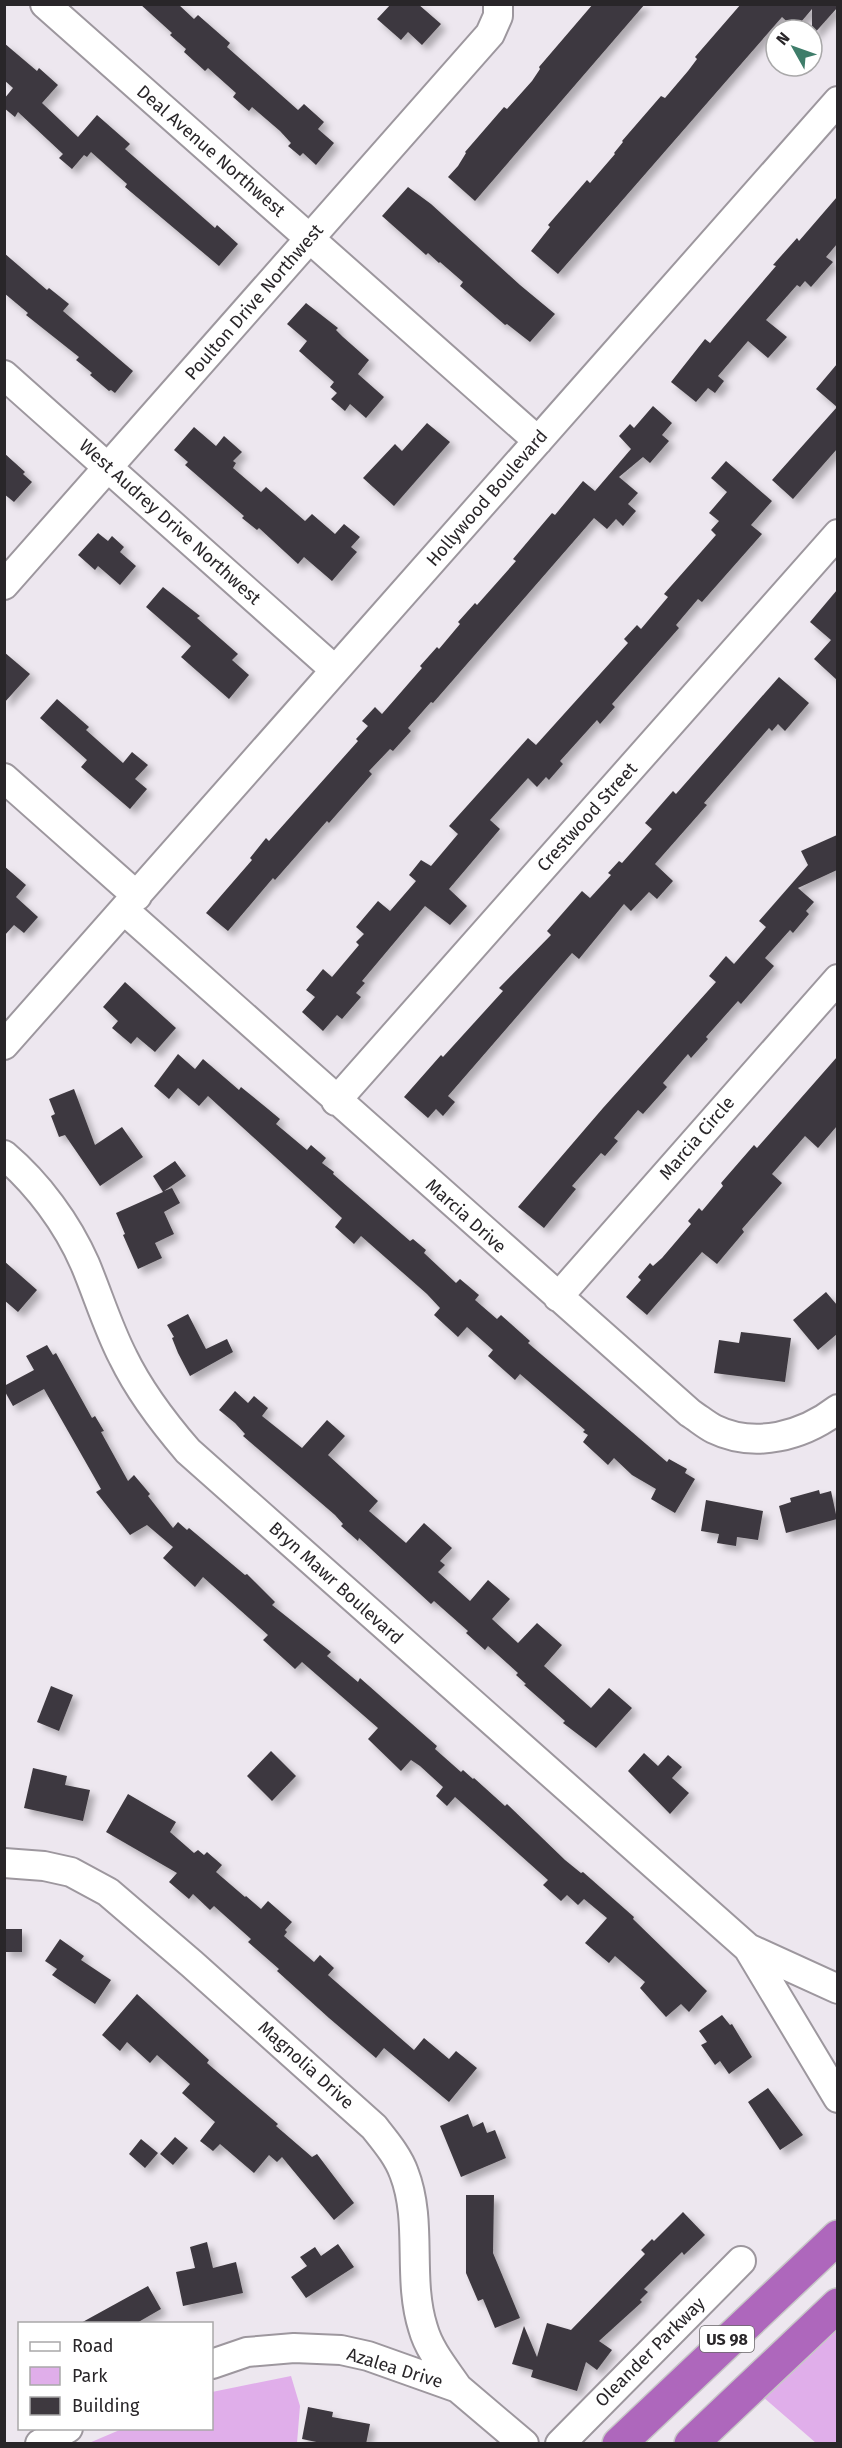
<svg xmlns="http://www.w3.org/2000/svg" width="842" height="2448" viewBox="0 0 842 2448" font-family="'Fira Sans',sans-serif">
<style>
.green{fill:#e0aeea}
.building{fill:#3e393f;filter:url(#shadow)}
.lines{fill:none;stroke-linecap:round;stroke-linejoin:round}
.minor-casing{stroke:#9d979e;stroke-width:32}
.highway-casing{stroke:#c7c7c7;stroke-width:36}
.minor{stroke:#fff;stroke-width:28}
.highway{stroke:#ae67bc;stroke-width:33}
.labels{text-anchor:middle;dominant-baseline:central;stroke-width:6;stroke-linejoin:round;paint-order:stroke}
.shield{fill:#fff;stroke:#696769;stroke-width:1.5}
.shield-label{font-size:16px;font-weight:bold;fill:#292629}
.street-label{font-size:18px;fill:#292629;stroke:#fff}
</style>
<defs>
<filter id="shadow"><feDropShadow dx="5.5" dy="5.5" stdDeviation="3" flood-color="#0004"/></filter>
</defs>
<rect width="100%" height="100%" fill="#ede7ef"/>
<path class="green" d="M837 2327V2443H816L763 2397Z
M291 2376 300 2406 297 2443H89L122 2429 212 2428V2392Z"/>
<path class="building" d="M140 4H178L194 19 198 15 230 43 227 47 298 110 304 104 324 122 318 129 334 143 316 165 303 153 300 156 288 146 291 143 280 131 252 107 249 111 233 97 236 93 208 68 205 71 184 52 186 49 170 35 172 33Z
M391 4H418L441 24 422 45 408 32 401 40 377 19Z
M593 4H645L475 201 448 177 458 166 466 153 465 152 504 107 507 109 532 81 540 69 539 67Z
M741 4H837V8L812 36V9L795 29 782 17 558 274 531 251 550 227 548 225 587 180 590 183 615 154 614 153 623 142 622 141 661 96 665 98 688 71 697 59 695 57Z
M4 43 37 71 39 68 58 85 42 103 78 137 97 115 130 144 125 149 215 228 217 225 238 244 219 266 125 187 127 184 91 152 87 157 84 155 72 169 59 158 63 154 18 112 15 117 4 108V99L13 88 4 80Z
M408 187 431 204 520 285 555 314 530 342 507 324 505 325 460 286 463 282 440 262 439 263 428 253 426 255 382 216Z
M837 197V244L826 257 833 262 811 287 805 281 800 287 797 285 766 320 787 337 768 358 748 341 718 376 724 381 715 393 708 388 696 402 671 382 705 339 710 343 776 266 773 265 797 238 799 241Z
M4 253 47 290 49 288 69 304 63 311 133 371 115 393 111 390 109 391 90 375 92 373 76 360 79 357 26 315 28 313 4 293Z
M306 303 338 328 336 330 343 337 369 360 358 374 384 397 366 418 350 404 345 411 331 399 337 393 330 387 334 382 299 351 307 341 287 324Z
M837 364V449L793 499 772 480 837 407 816 389Z
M653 406 672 423 662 435 669 441 650 463 643 457 619 477 638 493 628 504 636 511 623 526 616 519 607 529 594 518 433 703 431 702 408 728 411 731 393 751 390 749 369 771 372 774 329 823 327 821 275 880 273 878 228 931 206 913 252 860 250 858 266 838 269 841 358 741 356 739 368 726 362 721 375 707 382 714 422 668 420 666 437 647 439 649 460 624 458 622 475 603 477 605 516 561 513 559 552 513 555 515 583 481 595 491 631 449 619 436 630 424 634 428Z
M427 423 450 442 394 506 363 478 395 444 402 451Z
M194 427 216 446 224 436 242 452 233 461 236 463 233 468 261 492 266 487 305 521 312 514 335 534 344 524 360 537 351 547 357 552 332 581 304 557 298 564 259 528 257 530 242 518 244 516 185 465 188 462 174 450Z
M4 453 25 472 23 474 32 482 14 502 4 494Z
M726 461 772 501 751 525 762 534 702 602 698 599 676 625 679 628 612 704 615 707 600 724 597 720 560 761 563 764 549 780 546 777 537 787 528 778 490 820 500 829 449 889 467 906 450 925 425 906 362 981 365 983 356 993 361 997 342 1019 337 1015 323 1031 302 1012 315 997 306 990 323 969 332 977 359 945 356 942 364 934 356 927 378 901 390 911 416 881 409 875 421 860 431 866 458 834 449 826 528 738 536 745 628 643 624 639 637 625 641 629 668 597 664 594 716 535 711 530 719 521 709 513 727 492 711 478Z
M98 533 108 541 112 536 124 547 120 552 136 566 120 585 98 566 95 570 78 555Z
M163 587 200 616 197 618 238 654 232 660 249 675 229 699 181 657 191 646 146 607Z
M837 590V680L814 659 831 640 810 622Z
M4 652 30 674 4 703Z
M779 677 809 703 785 731 778 724 772 731 769 728 704 803 707 805 655 864 673 881 657 899 649 892 631 911 624 904 579 959 572 953 448 1096 455 1102 443 1116 436 1109 428 1118 404 1097 441 1055 443 1057 503 991 499 988 551 935 547 931 582 891 590 898 611 875 608 873 619 861 622 863 652 829 645 823 673 791 676 794Z
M57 699 89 727 86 730 123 763 132 752 148 765 135 779 147 789 130 809 81 767 87 760 40 718Z
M837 835V870L798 888 814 902 806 911 809 914 793 933 790 930 765 958 774 966 741 1004 738 1001 706 1037 708 1039 691 1058 688 1054 663 1083 667 1087 643 1114 638 1110 614 1138 618 1141 605 1156 601 1153 572 1186 576 1189 544 1228 518 1207 603 1108 716 982 709 976 726 956 734 964 766 927 759 921 808 865 801 851Z
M4 866 26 885 16 897 38 917 24 933 14 925 4 936Z
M125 982 176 1028 155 1052 137 1037 131 1044 112 1028 118 1021 103 1007Z
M178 1054 195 1069 203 1059 239 1090 241 1087 268 1109 280 1119 276 1124 307 1150 311 1145 326 1158 322 1163 334 1172 333 1174 410 1241 413 1239 426 1250 424 1253 456 1283 460 1279 479 1295 475 1300 497 1319 501 1315 530 1341 528 1343 667 1462 669 1459 687 1469 685 1473 695 1479 675 1513 651 1499 656 1489 632 1475 614 1458 608 1465 583 1442 588 1435 583 1432 585 1430 520 1374 515 1380 488 1356 493 1350 467 1327 458 1337 434 1315 440 1308 427 1294 361 1236 354 1244 335 1227 342 1218 208 1096 199 1106 178 1088 169 1099 154 1086Z
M837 1057V1126L818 1148 805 1136 772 1174 782 1183 742 1229 744 1232 717 1264 702 1252 647 1315 626 1297 641 1280 638 1277 650 1263 653 1266 662 1258 691 1224 688 1221 699 1208 702 1211 723 1186 721 1183 754 1145 757 1148Z
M74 1089 95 1145 122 1127 143 1157 100 1186 65 1135 59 1137 51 1116 55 1114 49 1099Z
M175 1161 186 1176 164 1191 172 1188 180 1203 164 1212 174 1234 155 1243 162 1258 138 1269 123 1235 125 1234 116 1213 163 1192 153 1176Z
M4 1261 37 1290 18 1312 4 1300Z
M826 1292 837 1305V1334L818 1350 793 1320Z
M188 1314 206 1349 227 1339 233 1352 190 1376 178 1353 172 1338 174 1337 167 1325Z
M741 1332 791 1338 785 1382 714 1373 719 1340 739 1343Z
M47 1345 53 1355 56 1353 92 1418 95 1416 104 1431 101 1432 128 1481 134 1475 150 1494 148 1496 173 1528 178 1522 187 1530 189 1528 245 1575 247 1574 275 1602 272 1605 331 1652 327 1656 358 1682 360 1678 437 1746 435 1749 461 1772 463 1770 473 1779 474 1778 505 1806 507 1804 565 1860 581 1873 583 1872 634 1917 633 1919 707 1991 689 2012 681 2004 666 2017 640 1988 645 1982 615 1956 609 1963 585 1943 607 1918 584 1899 578 1905 567 1895 561 1901 543 1885 548 1880 455 1797 447 1806 436 1796 443 1787 420 1766 411 1760 401 1771 368 1739 378 1728 302 1662 295 1669 263 1640 268 1635 203 1577 195 1587 163 1558 173 1547 147 1525 130 1535 96 1492 101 1489 44 1389 13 1406 4 1390V1386L34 1370 26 1356Z
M235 1391 248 1403 254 1396 268 1408 262 1416 302 1448 327 1420 345 1436 328 1455 378 1501 369 1511 406 1543 424 1523 452 1548 440 1561 445 1565 438 1572 470 1601 488 1580 510 1599 492 1619 518 1643 537 1623 562 1645 544 1666 591 1708 609 1688 632 1708 596 1748 563 1723 565 1721 524 1685 526 1684 516 1675 518 1673 488 1646 485 1650 466 1633 468 1631 434 1601 431 1604 359 1538 358 1541 341 1526 343 1524 335 1515 243 1436 245 1434 235 1423 219 1410Z
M819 1490 820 1494 831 1491 837 1519 786 1533 779 1506 791 1502 790 1498Z
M706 1500 763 1511 758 1540 737 1537 736 1546 717 1543 719 1534 701 1531Z
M51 1686 73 1695 59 1731 37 1722Z
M271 1751 296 1776 272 1801 247 1776Z
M644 1753 658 1766 668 1755 682 1767 672 1778 689 1793 670 1814 628 1771Z
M33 1768 67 1776 65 1785 90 1790 83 1821 24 1808Z
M128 1794 176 1822 170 1832 194 1853 198 1850 204 1855 207 1852 222 1865 216 1872 245 1897 246 1896 261 1909 268 1901 292 1922 285 1930 287 1932 284 1936 314 1962 320 1955 334 1968 328 1975 414 2050 424 2038 449 2059 456 2051 477 2068 449 2102 384 2048 376 2058 329 2018 277 1971 279 1969 248 1942 251 1939 214 1906 210 1910 193 1894 189 1899 169 1882 177 1873 106 1832Z
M4 1929H22V1952H4Z
M60 1939 84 1956 81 1960 111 1980 95 2004 52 1975 57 1969 45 1961Z
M137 1994 209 2060 207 2063 278 2124 276 2126 312 2157 317 2154 354 2203 334 2220 282 2157 277 2162 269 2155 254 2173 220 2144 213 2151 200 2141 215 2122 182 2093 190 2084 157 2055 150 2063 127 2042 120 2051 102 2035Z
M722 2015 730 2025 732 2024 752 2057 729 2074 720 2061 715 2065 701 2045 707 2042 699 2031Z
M768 2088 803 2135 780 2150 748 2102Z
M468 2114 473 2127 483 2122 487 2133 495 2130 506 2158 461 2177 440 2126Z
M175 2137 188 2148 173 2165 160 2154Z
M141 2139 158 2153 145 2168 129 2154Z
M466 2195H494L493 2253 520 2318 495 2328 483 2299 478 2301 466 2273Z
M683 2212 705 2235 684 2255 682 2252 644 2289 648 2292 640 2300 642 2302 599 2341 612 2350 597 2370 586 2362 577 2391 531 2377 533 2370 512 2364 524 2326 537 2357 547 2323 571 2330 645 2254 641 2250 652 2239 654 2241Z
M207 2242 213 2268 236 2262 243 2293 183 2306 176 2272 195 2268 190 2247Z
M338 2244 354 2267 306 2298 291 2277 307 2266 300 2257 315 2247 321 2256Z
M148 2286 161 2309 135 2324H79Z
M308 2407 333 2412 332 2417 370 2424 366 2444H326L302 2439Z"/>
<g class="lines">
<defs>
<path id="minor" d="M45 4 538 441
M4 375 335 670
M4 585 490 34 498 16V4
M4 778 137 896
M124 910 690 1413C698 1418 706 1425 714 1429 755 1449 803 1436 838 1409
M4 1045 838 101
M336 1101 838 534
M4 1155C38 1184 67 1223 85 1264 98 1295 108 1328 123 1357 140 1392 163 1422 188 1451L748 1948 838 1989
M558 1297 838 979
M4 1863 44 1866 71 1872 108 1892 192 1964 374 2127C385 2141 398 2156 404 2173 423 2222 407 2278 423 2328 429 2350 445 2369 458 2388
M748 1948 838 2098
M212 2364 247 2352 294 2348 341 2350 368 2356 458 2388 524 2444
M40 2444 68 2428
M560 2444 741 2261"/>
<path id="highway" d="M619 2444 838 2237
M691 2444 838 2305"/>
</defs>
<use href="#minor" class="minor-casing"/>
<use href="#highway" class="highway-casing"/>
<use href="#minor" class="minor"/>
<use href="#highway" class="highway"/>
</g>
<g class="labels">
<rect class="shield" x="700" y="2326" width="54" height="26" rx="4.5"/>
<g class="shield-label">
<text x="727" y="2339">US 98</text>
</g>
<g class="street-label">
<text transform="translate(211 151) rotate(41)">Deal Avenue Northwest</text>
<text transform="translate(254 302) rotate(-49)">Poulton Drive Northwest</text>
<text transform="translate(487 498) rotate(-49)">Hollywood Boulevard</text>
<text transform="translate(170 522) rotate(42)">West Audrey Drive Northwest</text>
<text transform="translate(587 817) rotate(-48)">Crestwood Street</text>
<text transform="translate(697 1138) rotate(-49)">Marcia Circle</text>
<text transform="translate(466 1216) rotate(42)">Marcia Drive</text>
<text transform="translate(336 1583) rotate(42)">Bryn Mawr Boulevard</text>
<text transform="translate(306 2065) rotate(42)">Magnolia Drive</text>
<text transform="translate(650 2352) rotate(-45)">Oleander Parkway</text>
<text transform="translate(395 2368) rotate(17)">Azalea Drive</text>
</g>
</g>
<rect width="842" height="2448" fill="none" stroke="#292629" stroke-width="12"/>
<rect x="18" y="2322" width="195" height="108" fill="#ffffff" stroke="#a9a8a9" stroke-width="1.5"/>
<rect x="30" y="2342" width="30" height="9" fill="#ffffff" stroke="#a9a8a9" stroke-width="1.5"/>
<text x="72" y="2352" font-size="18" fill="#292629">Road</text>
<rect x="30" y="2367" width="30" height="18" fill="#e0aeea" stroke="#a9a8a9" stroke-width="1.5"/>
<text x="72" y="2382" font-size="18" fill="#292629">Park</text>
<rect x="30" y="2397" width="30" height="18" fill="#3e393f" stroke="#a9a8a9" stroke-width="1.5"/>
<text x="72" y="2412" font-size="18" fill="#292629">Building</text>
<g transform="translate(794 48) rotate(310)"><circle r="28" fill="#ffffff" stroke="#a9a8a9" stroke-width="1.5"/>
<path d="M0-4.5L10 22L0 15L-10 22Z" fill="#3f7d6a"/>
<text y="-9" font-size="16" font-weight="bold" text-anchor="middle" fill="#292629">N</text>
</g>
</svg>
